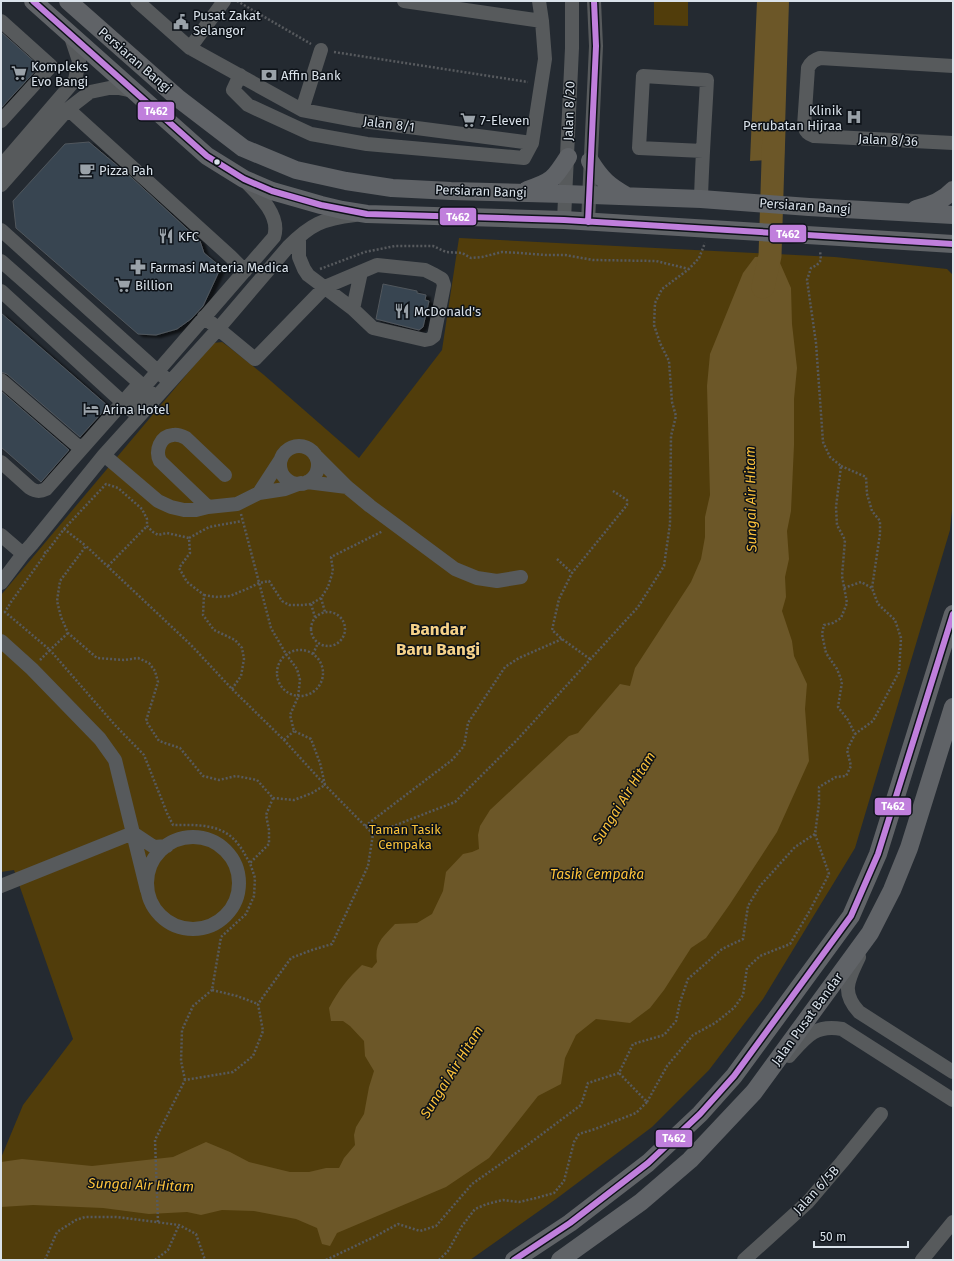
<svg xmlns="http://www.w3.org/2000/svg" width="954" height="1261" viewBox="0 0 954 1261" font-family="'Fira Sans',sans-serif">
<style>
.green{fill:#513d0b}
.water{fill:#6c5728}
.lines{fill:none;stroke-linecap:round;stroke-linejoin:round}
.river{stroke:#6c5728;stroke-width:23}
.building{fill:#374551;stroke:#51575d;filter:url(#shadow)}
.path{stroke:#575a5e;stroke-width:2.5;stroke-dasharray:2 2;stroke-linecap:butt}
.minor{stroke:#575a5c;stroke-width:14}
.major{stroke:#606367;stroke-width:18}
.bus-1-casing{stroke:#0d1218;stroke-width:9}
.bus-1{stroke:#c07fdc;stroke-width:6}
.bus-dot{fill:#dae2ea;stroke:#0d1218;stroke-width:1.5}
.labels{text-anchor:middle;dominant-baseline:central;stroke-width:3;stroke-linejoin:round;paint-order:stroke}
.poi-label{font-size:13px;fill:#dae2ea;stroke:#0d1218;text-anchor:start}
.street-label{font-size:13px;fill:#dae2ea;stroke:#0d1218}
.park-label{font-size:13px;fill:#fbc23a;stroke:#0d1218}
.water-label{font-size:14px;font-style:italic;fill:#fcc23b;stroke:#0d1218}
.district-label{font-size:17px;font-weight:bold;fill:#f6d289;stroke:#0d1218}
.line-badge{stroke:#0d1218;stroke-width:1.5}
.badge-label{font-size:11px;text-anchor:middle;font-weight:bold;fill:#fff}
</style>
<defs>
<filter id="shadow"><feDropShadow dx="4.5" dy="2.5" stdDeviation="1" flood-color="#0009"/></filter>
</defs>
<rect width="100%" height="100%" fill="#242a31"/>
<path class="green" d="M654 1H688V26L654 25Z
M459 238 835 257 947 269 953 275V500L950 530 855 848 763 999 709 1070 652 1127 556 1199 470 1260H1V1158L23 1105 73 1039 14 870 1 872V595L213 343 222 342 229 347 264 375 359 458 442 350Z"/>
<path class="water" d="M757 1H789L784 159 750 161Z
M770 256 780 263 791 288 792 324 797 368 794 399V445L791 511 787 531 789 559 785 577 786 597 782 611 792 641 794 656 807 684 805 709 809 761 777 832 730 904 706 938 691 948 664 990 650 1008 630 1023 596 1019 576 1035 565 1058 561 1084 538 1096 489 1158 446 1187 337 1233 330 1246 322 1244 317 1228 296 1219 254 1211 222 1210 201 1215 187 1212 149 1214 103 1208 33 1205 1 1207V1162L22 1159 92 1166 173 1157 206 1142 230 1152 249 1162 290 1172H309L326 1168H339L344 1158 355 1145 354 1135 356 1127 364 1114 369 1087 374 1071 365 1056 364 1041 350 1026 343 1021H331L329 1008C338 991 348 978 362 965L372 968 377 962C374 943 383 937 395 924L417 923 432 914 443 891 446 872 463 854 472 852 479 849 478 835 480 826 490 810 569 736 578 733 620 684 630 686 635 668 691 582 701 559 705 537V517L710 495 707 386 710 354 743 273 755 257Z"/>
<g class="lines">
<path class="river" d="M763 287 770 256 774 129"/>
</g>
<path class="building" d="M1 32 37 64 38 68 1 108Z
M89 142 132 178 200 241 204 253 221 267 203 306 191 319 177 329 156 335 138 334 16 228 13 201 65 144Z
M383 284 417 291V293L426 295 425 300 429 301 423 327 419 330 376 319Z
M1 313 108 406 80 437 7 374 1 372Z
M1 391 69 450 41 482 1 447Z"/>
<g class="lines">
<path class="path" d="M237 1 311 44
M334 52 528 82
M320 269 365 252 395 246H433L446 252 462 253 471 258 482 257 502 252 520 253 545 255H565L593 260 656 261 689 269
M841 466 866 477 867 494 872 511 880 521V534L872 588
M241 514 271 628 286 654 297 669 300 680 298 697 290 715 294 731 311 739 320 763 325 785 312 793 294 800 273 798
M64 529 106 484 118 488 142 509 147 519V526L153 532 158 535 167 533 189 538
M44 552 46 553 64 529 86 546
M557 559 572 573
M108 566 147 526
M844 588 861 582 872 588 878 604 895 620 901 638 899 672 873 721 855 734
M204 595 216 597 230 596 249 588 259 583 269 581 282 601 289 605H302L311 604 321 598 328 587 333 571 331 557 383 531
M321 598 325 612
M311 604 315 617
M311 629a17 17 0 1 1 34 0a17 17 0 1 1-34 0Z
M68 633 50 650 114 724 144 755 167 813 173 825C197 825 222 823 238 844 243 850 246 857 250 863
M277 673a23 23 0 1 1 46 0a23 23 0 1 1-46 0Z
M313 654 318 643
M590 659 562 639 552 630 559 599 572 573 627 505V500L613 491
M40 660 50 650 5 612 11 602 46 553
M232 689 241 676 244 659 242 648 235 640 214 630 203 615 204 595 187 582 179 568 190 553 189 538 209 527 242 521
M284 740 294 731
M365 826 452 760 464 746 468 723 505 667 519 658 562 639
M373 834 455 802 516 741 638 607 664 566 670 524 671 436 676 416 672 402 669 361 660 343 654 325 655 303 662 289 689 269 699 258 705 243
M185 1080 181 1061 182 1030 193 1006 212 990
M647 1102 667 1066 693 1035 715 1023 734 1008 743 995 747 968 760 956 790 944 809 912 829 874 815 834
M158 1222 155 1140 185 1080 233 1072 253 1056 263 1031 258 1004 291 958 312 950 332 944 368 866 373 834 325 785 284 740 232 689 191 645 86 546 60 581 57 601 61 617 68 633 97 658 124 660 138 658 149 663 155 671 158 682 146 721 159 741 180 748 203 776 219 780 236 776 257 780 273 798 266 815 269 830V844L250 863 255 878 254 896 246 914 221 937 212 990 237 996 258 1004
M45 1260 57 1232 76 1220 85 1217H116L179 1225 196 1234 205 1260
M155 1260 168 1250 179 1225
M326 1260 374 1237 398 1224 420 1231 436 1226 472 1184 526 1146 581 1105 588 1083 619 1073 633 1044 664 1035 676 1021 680 1002 688 979 722 949 743 939 748 906 760 886 795 847 815 834 819 804V787L836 777 846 776 851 766 847 750 855 734 848 720 838 707 842 682 837 669 826 653 822 634 824 625 833 623 841 618 847 603 842 576 845 540 837 525 836 507 841 466 830 457 823 442 816 343 807 280 811 268 817 265 821 260 820 251
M439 1260 448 1251 462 1226 475 1209 487 1204 503 1200 519 1202 536 1198 554 1193 564 1181 574 1142 579 1134 595 1129 636 1113 647 1102 619 1073"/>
<path class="minor" d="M137 1 190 48 302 110 355 120 532 143
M404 1 542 21
M1 21 51 66 1 121
M190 48 224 1
M953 66 820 58C814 60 811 62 808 68L804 126C806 132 808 134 814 136L953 143
M240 75 233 90 248 105 311 134 367 144 524 158 532 143 545 59 542 21 539 1
M68 109 231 257 245 271
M302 110 321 50
M1 166 75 80 79 61 70 34
M1 185 68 109 90 92 114 87 133 91
M701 199C702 159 705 120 707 80L643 76 639 148 703 151
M564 220 572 48V1
M588 222 596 46 594 1
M1 230 164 377
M1 261 151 393
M1 291 131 410 148 390
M353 309 361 272
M204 317 255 359 325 287 377 265 425 270 435 275 442 279 444 285 434 336 430 339 425 340 373 328 353 309 308 275 304 269 299 257V237
M1 380 81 449
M144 387 274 237C281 216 259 195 245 181
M280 465a19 19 0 1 1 38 0a19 19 0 1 1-38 0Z
M104 455 158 501 171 507 184 510H196L208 507 237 504 259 493 285 489 301 483
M315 455 347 487 370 506 455 569 477 578 497 581 521 577
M1 462 30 488C36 492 40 492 46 489L140 383
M307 482 347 487
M259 493 281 459
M208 507 160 461C155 451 160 436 173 435 178 434 182 436 186 438L225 475
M1 535 23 554
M1 583 23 554 32 544 104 455 218 329 288 247C311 224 322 219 355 215
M1 641 32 669 100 739 115 760 147 890
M133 833 154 847 167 846
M147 883a46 46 0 1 1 92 0a46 46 0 1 1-92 0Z
M1 886 133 833
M859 957C849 979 840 991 859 1012L953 1072
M789 1056C806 1037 815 1024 842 1029L953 1100
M744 1260 808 1202 842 1162 881 1114
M922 1260 953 1222"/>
<path class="major" d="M33 1 207 156 244 179 272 191 321 205 342 210 367 214 564 220 953 244
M68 1 179 99 243 148 296 170 346 181 392 188 451 191 565 194 701 199 809 207 953 215
M590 161C601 179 609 186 627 196
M527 190C552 182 554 179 568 157
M916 209C929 206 944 200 953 190
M514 1260 570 1223 648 1163 700 1114 734 1076 851 916 878 854 953 614
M560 1260 641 1202 690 1160 754 1092 870 933 892 890 909 848 953 707"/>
<defs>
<path id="bus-1" d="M33 1 207 156 244 179 272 191 321 205 367 214 564 220 953 244
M588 222 596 46 594 1
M514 1260 570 1223 648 1163 700 1114 734 1076 851 916 878 854 953 614"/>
</defs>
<use href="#bus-1" class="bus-1-casing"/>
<use href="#bus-1" class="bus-1"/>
</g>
<defs>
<symbol id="civic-bare" viewBox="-9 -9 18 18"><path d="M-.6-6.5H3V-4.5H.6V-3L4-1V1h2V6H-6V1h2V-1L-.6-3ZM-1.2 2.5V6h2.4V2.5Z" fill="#9aa2a9" stroke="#0d1218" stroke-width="2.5" paint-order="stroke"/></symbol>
<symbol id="supermarket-bare" viewBox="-9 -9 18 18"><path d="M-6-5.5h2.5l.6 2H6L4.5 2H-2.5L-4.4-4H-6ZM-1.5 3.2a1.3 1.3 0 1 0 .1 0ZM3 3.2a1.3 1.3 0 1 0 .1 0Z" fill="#9aa2a9" stroke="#0d1218" stroke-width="2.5" paint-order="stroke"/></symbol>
<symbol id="bank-bare" viewBox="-9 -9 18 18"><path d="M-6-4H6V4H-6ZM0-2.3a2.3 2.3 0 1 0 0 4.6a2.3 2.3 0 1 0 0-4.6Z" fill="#9aa2a9" stroke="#0d1218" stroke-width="2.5" paint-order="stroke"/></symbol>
<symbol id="hospital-bare" viewBox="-9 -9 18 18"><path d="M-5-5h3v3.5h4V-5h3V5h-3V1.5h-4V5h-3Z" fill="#9aa2a9" stroke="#0d1218" stroke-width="2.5" paint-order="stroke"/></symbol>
<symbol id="cafe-bare" viewBox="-9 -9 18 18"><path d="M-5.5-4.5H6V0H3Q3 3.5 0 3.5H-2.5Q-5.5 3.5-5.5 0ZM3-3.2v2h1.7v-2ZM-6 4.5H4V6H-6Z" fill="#9aa2a9" stroke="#0d1218" stroke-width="2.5" paint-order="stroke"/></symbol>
<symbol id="restaurant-bare" viewBox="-9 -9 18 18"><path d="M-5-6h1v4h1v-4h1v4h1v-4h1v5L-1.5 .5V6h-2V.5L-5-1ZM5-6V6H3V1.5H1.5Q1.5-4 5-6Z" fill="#9aa2a9" stroke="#0d1218" stroke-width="2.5" paint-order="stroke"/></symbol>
<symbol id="pharmacy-bare" viewBox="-9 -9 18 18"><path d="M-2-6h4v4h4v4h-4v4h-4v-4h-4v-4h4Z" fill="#9aa2a9" stroke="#0d1218" stroke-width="2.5" paint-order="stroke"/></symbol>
<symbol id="hotel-bare" viewBox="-9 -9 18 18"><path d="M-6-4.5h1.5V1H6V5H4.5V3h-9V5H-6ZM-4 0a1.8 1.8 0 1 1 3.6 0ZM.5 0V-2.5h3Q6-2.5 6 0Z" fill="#9aa2a9" stroke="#0d1218" stroke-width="2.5" paint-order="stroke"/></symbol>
</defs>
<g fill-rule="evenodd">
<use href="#civic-bare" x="170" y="11" width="22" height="22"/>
<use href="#supermarket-bare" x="8" y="62" width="22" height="22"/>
<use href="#bank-bare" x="258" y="64" width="22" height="22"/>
<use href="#hospital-bare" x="843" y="106" width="22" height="22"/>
<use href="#supermarket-bare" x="457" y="109" width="22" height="22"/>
<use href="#cafe-bare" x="76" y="159" width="22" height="22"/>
<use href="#restaurant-bare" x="155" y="225" width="22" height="22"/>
<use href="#pharmacy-bare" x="127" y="256" width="22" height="22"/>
<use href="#supermarket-bare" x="112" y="274" width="22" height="22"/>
<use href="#restaurant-bare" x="391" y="300" width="22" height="22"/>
<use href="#hotel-bare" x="80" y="398" width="22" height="22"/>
</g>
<circle class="bus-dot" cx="217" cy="162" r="3.5"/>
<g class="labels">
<g class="poi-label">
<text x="193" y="15">Pusat Zakat<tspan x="193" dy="15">Selangor</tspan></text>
<text x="31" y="66">Kompleks<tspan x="31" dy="15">Evo Bangi</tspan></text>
<text x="281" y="75">Affin Bank</text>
<text x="842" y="110" text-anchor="end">Klinik<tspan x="842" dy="15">Perubatan Hijraa</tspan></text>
<text x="480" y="120">7-Eleven</text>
<text x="99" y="170">Pizza Pah</text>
<text x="178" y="236">KFC</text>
<text x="150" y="267">Farmasi Materia Medica</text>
<text x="135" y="285">Billion</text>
<text x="414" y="311">McDonald's</text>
<text x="103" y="409">Arina Hotel</text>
</g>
<g class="street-label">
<text transform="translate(135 60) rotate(41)">Persiaran Bangi</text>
<text transform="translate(569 111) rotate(-88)">Jalan 8/20</text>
<text transform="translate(389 124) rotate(7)">Jalan 8/1</text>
<text transform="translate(888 140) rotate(3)">Jalan 8/36</text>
<text transform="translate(481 191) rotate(2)">Persiaran Bangi</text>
<text transform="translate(805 206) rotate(4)">Persiaran Bangi</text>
<text transform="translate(807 1019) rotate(-54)">Jalan Pusat Bandar</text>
<text transform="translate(816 1190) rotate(-47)">Jalan 6/5B</text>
</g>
<g class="park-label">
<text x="405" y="829">Taman Tasik<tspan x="405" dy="15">Cempaka</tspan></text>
</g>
<g class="water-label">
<text transform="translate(751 499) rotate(-91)">Sungai Air Hitam</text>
<text transform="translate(624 798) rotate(-58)">Sungai Air Hitam</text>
<text x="597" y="874">Tasik Cempaka</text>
<text transform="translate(452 1072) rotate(-58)">Sungai Air Hitam</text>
<text transform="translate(141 1185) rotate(2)">Sungai Air Hitam</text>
</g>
<g class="district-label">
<text x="438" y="629">Bandar<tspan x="438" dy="20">Baru Bangi</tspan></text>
</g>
</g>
<g class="line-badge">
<rect x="137" y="101" width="38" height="20" rx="4" fill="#c07fdc"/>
<rect x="439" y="207" width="38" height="19" rx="4" fill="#c07fdc"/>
<rect x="769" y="224" width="38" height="19" rx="4" fill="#c07fdc"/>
<rect x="874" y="797" width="38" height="19" rx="4" fill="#c07fdc"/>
<rect x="655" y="1129" width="38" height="19" rx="4" fill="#c07fdc"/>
</g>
<g class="badge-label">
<text x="156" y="115">T462</text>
<text x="458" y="221">T462</text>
<text x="788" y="238">T462</text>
<text x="893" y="810">T462</text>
<text x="674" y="1142">T462</text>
</g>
<rect width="954" height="1261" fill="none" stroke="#dae2ea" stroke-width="4"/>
<path d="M814 1241v6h94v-6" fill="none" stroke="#dae2ea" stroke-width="2"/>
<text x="820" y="1241" font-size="12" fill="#dae2ea" stroke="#0d1218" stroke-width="3" paint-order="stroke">50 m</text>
</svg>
